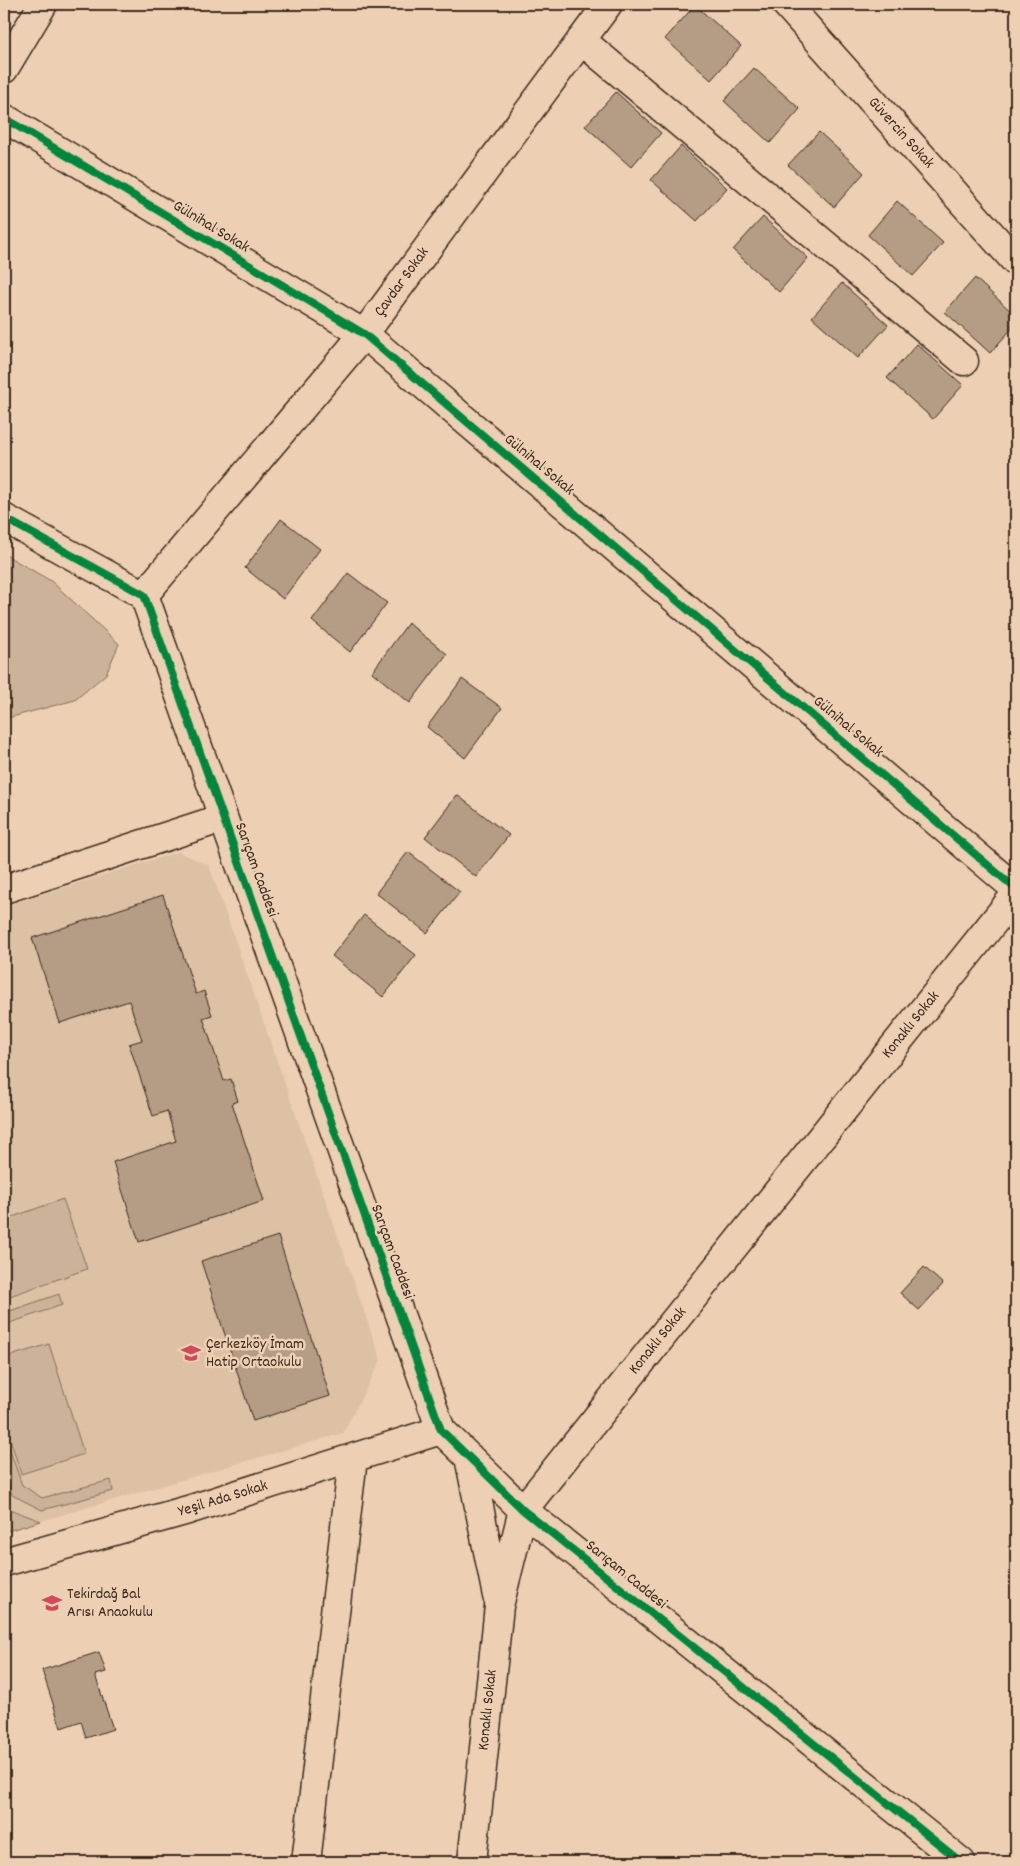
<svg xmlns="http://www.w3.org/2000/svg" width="1020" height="1866" viewBox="0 0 1020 1866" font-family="Dekko,sans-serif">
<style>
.built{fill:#dcc1a5}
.green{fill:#ccb298;stroke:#846e5b}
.building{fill:#b59d85;stroke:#3b2a1e}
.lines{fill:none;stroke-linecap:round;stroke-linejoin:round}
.minor-casing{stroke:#3b2a1e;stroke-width:31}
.minor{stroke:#edd0b3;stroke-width:28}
.cycleway-casing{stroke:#edd0b3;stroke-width:11}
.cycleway{stroke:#00873e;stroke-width:8}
.labels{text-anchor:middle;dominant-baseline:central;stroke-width:5;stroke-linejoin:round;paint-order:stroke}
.street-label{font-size:16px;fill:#3b2a1e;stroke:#edd0b3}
.poi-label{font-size:16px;fill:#3b2a1e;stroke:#edd0b3;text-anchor:start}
</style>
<rect width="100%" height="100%" fill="#edd0b3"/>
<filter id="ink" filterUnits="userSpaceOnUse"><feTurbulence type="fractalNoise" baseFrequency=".02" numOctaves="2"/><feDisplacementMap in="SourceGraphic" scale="10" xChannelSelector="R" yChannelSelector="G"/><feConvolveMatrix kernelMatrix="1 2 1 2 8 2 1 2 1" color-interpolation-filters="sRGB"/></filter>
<g filter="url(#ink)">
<path class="built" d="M178 852 209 865 381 1360 343 1433 41 1521 4 1507V906Z"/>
<path class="green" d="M4 554 51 581 119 644 106 674 75 700 4 719Z
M63 1199 87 1269 4 1298V1220Z
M59 1294 62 1305 4 1325V1313Z
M49 1344 84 1454 21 1474 4 1420V1358Z
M4 1433 22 1485 42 1498 111 1480 113 1491 42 1510 12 1495 4 1472Z
M4 1507 41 1521 4 1532Z"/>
<path class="building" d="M695 5 741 46 711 80 665 39Z
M754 68 800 109 770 143 724 101Z
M616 92 661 133 631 167 585 126Z
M819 132 864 173 834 207 788 165Z
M681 146 727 188 697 221 651 180Z
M897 201 943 243 913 276 868 235Z
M763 217 808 258 779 292 733 250Z
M975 278 1016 316V324L990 353 945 312Z
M842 283 888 325 858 358 812 317Z
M917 344 963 385 933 419 887 378Z
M281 519 320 549 283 599 245 568Z
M348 573 387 603 350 652 312 621Z
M408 623 447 654 410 703 372 672Z
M462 679 502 708 465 758 427 727Z
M457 795 509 835 476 877 425 837Z
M408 852 460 892 427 933 376 893Z
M163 895 196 994 204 991 212 1015 203 1018 224 1081 231 1079 238 1101 232 1103 264 1201 139 1242 113 1162 176 1141 167 1111 153 1116 129 1044 142 1040 129 1001 60 1023 32 938Z
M364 915 416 955 383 997 332 956Z
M278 1236 330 1396 253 1421 201 1261Z
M924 1267 943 1284 919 1310 900 1293Z
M99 1652 106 1672 95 1675 113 1729 86 1738 81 1721 61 1728 42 1670Z"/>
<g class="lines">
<defs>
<path id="minor" d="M786 4 1016 262
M581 40 964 361
M4 69 43 4
M4 118 364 334 1016 889
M4 518 144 595 441 1430 523 1510 961 1862
M144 595 364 334 608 4
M4 889 223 818
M469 1457 497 1596
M4 1562 188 1510 441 1430
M306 1862 353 1458
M472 1862 499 1606 523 1510 1016 894"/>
</defs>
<use href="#minor" class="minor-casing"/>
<use href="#minor" class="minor"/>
<defs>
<path id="cycleway" d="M4 118 364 334 1016 889
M4 518 144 595 441 1430 523 1510 961 1862"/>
</defs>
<use href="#cycleway" class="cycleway-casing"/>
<use href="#cycleway" class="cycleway"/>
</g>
</g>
<defs>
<symbol id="school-bare" viewBox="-9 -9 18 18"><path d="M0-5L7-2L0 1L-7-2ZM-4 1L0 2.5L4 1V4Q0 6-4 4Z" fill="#d1495b" stroke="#edd0b3" stroke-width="2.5" paint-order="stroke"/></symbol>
</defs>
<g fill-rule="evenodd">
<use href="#school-bare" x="177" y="1339" width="28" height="28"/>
<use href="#school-bare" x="38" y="1589" width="28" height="28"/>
</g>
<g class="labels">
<g class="street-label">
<text transform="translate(901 133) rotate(48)">Güvercin Sokak</text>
<text transform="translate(211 227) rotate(31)">Gülnihal Sokak</text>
<text transform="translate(402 282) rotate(-54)">Çavdar Sokak</text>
<text transform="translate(539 465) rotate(40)">Gülnihal Sokak</text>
<text transform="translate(848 727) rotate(40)">Gülnihal Sokak</text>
<text transform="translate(256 870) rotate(70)">Sarıçam Caddesi</text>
<text transform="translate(911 1025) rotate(-51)">Konaklı Sokak</text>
<text transform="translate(392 1252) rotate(70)">Sarıçam Caddesi</text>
<text transform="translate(658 1341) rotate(-51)">Konaklı Sokak</text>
<text transform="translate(223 1499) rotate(-17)">Yeşil Ada Sokak</text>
<text transform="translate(626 1575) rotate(39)">Sarıçam Caddesi</text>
<text transform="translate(488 1710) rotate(-84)">Konaklı Sokak</text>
</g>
<g class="poi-label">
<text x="206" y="1344">Çerkezköy İmam<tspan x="206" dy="18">Hatip Ortaokulu</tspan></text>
<text x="67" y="1594">Tekirdağ Bal<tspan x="67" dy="18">Arısı Anaokulu</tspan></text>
</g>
</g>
<rect width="1020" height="1866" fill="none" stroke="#edd0b3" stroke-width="20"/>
<rect x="10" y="10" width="1000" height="1846" fill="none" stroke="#3b2a1e" stroke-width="2" filter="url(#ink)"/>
</svg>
